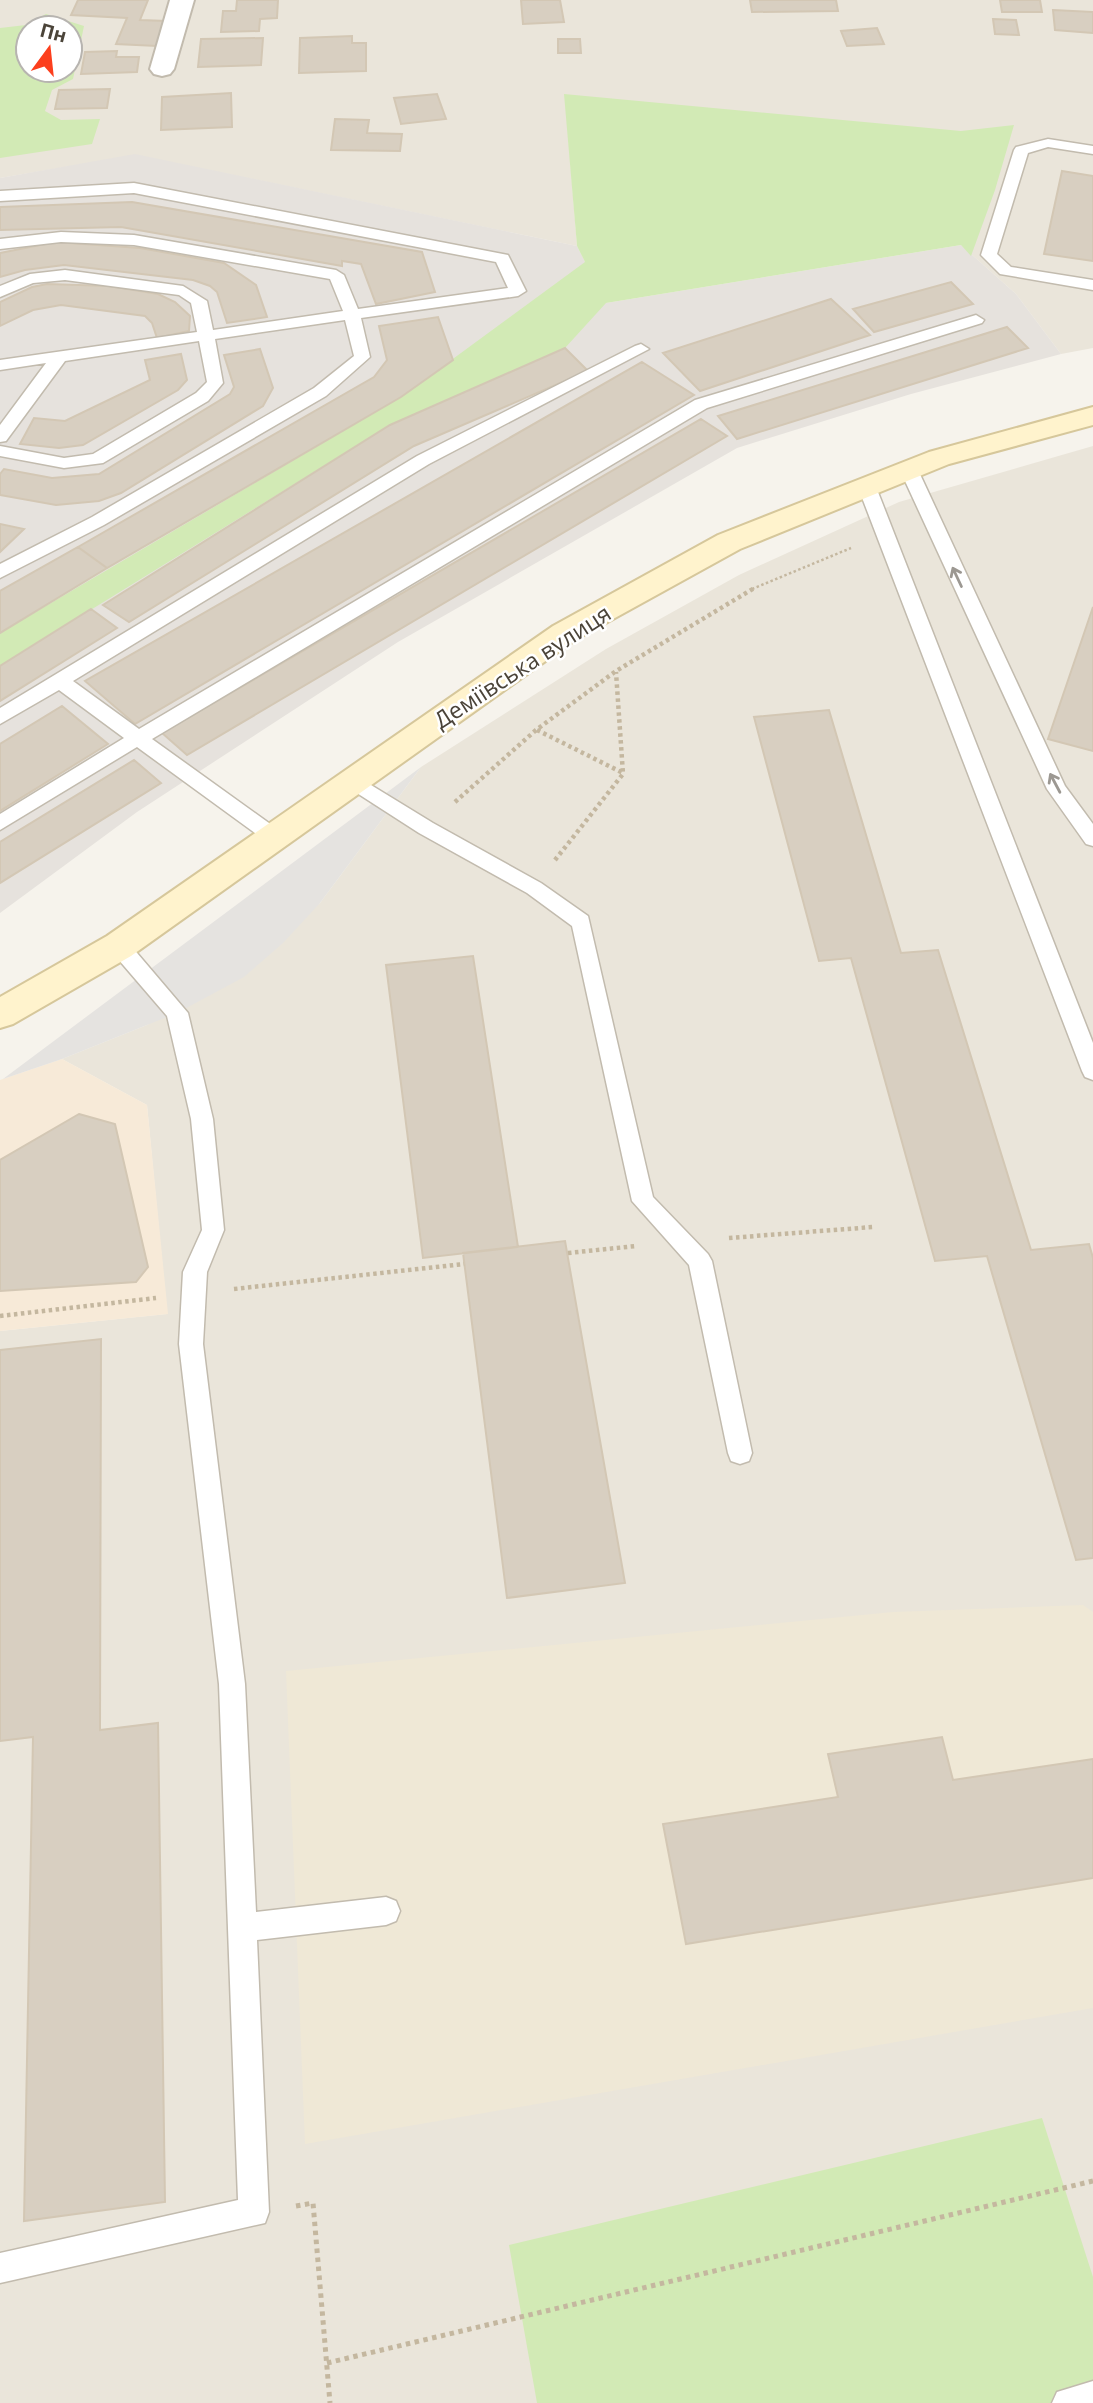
<svg xmlns="http://www.w3.org/2000/svg" width="1093" height="2403" viewBox="0 0 1093 2403" font-family="'Open Sans',sans-serif">
<style>
.residential{fill:#eae5da;fill-rule:evenodd}
.commercial{fill:#f7ead8}
.industrial{fill:#e6e2dd}
.education{fill:#efe8d6}
.green{fill:#d2eab5;fill-rule:evenodd}
.parking{fill:#e5e3e0}
.building{fill:#d8cfc1;stroke:#d3c7b4;stroke-width:2}
.lines{fill:none;stroke-linecap:round;stroke-linejoin:round}
.lane-casing{stroke:#c2bbae;stroke-width:3}
.street-casing{stroke:#c2bbae;stroke-width:4}
.secondary-casing{stroke:#d6c79b;stroke-width:4}
.path-far2{stroke:#c4b79f;stroke-width:2.5;stroke-dasharray:2.5 2.5;stroke-linecap:butt}
.path-far1{stroke:#c4b79f;stroke-width:4.5;stroke-dasharray:3.5 3.5;stroke-linecap:butt}
.path{stroke:#c4b79f;stroke-width:5;stroke-dasharray:4.5 4.5;stroke-linecap:butt}
.lane{fill:#fff;fill-rule:evenodd}
.street{fill:#fff;fill-rule:evenodd}
.secondary{fill:#fff3cd;fill-rule:evenodd}
.oneway{stroke:#9c9892}
.labels{text-anchor:middle;dominant-baseline:central;stroke-width:5;stroke-linejoin:round;paint-order:stroke}
.street-label{font-size:23px;fill:#4b4439;stroke:#fff}
</style>
<rect width="100%" height="100%" fill="#f6f3ec"/>
<path class="residential" d="M0 0H1093V348L1061 354 1016 294 961 245 565 95 577 246 136 155 0 178ZM28 28H70V70H28Z
M1093 446V2403H0V1331L167 1314 147 1105 62 1059 147 1025 320 903 421 767 606 649 739 575 899 502Z"/>
<path class="commercial" d="M62 1059 147 1105 168 1314 0 1331V1080Z"/>
<path class="industrial" d="M135 154 577 246 606 303 961 245 1016 294 1061 354 911 394 737 448 398 642 137 812 0 913V178Z"/>
<path class="education" d="M1083 1605 1093 1612V2008L305 2144 286 1671 893 1612Z"/>
<path class="green" d="M46 14 84 26 73 79 52 90 45 111 61 120 100 119 92 144 0 158V28L26 25ZM28 28H70V70H28Z
M564 94 961 131 1014 125 995 190 971 256 961 245 606 303 565 348 390 425 0 666V633L401 397 585 262 577 246Z
M1042 2118 1093 2277V2397L1068 2403H537L509 2245Z"/>
<path class="parking" d="M421 767 320 903 283 943 244 977 177 1013 62 1059 3 1079Z"/>
<path class="building" d="M78 0H148L140 20 166 21 157 46 116 44 127 18 71 15Z
M237 0H278L277 18 260 19 259 31 221 32 223 11H236Z
M521 0H560L564 22 523 24Z
M750 0H836L838 11 752 12Z
M1000 0H1040L1042 12H1002Z
M1053 10 1093 12V33L1055 30Z
M993 19 1016 20 1019 35 995 34Z
M877 28 884 44 847 46 841 31Z
M352 36V43H366V71L299 73 300 38Z
M263 38 261 65 198 67 201 39Z
M558 39H580L581 53H558Z
M117 51 116 57H139L137 72 81 74 85 52Z
M110 89 107 108 55 109 59 90Z
M231 93 232 127 161 130 162 97Z
M437 94 446 119 401 124 394 98Z
M335 119 369 120 367 133 402 134 400 151 331 150Z
M1062 171 1093 176V261L1044 254Z
M132 202 422 252 435 292 376 304 361 264 342 261V266L121 227 0 230V207Z
M55 242 140 248 224 263 256 285 267 317 227 323 217 292 210 286 193 280 64 265 25 270 0 277V253Z
M951 282 973 304 874 332 853 309Z
M47 284 109 286 158 294 175 302 190 316 189 331 157 338 152 323 145 316 61 305 33 310 0 326V302L32 287Z
M831 299 870 335 700 391 663 353Z
M438 317 453 360 401 397 107 568 78 547 374 377 387 360 379 326Z
M1007 327 1028 348 737 439 718 416Z
M565 348 588 371 414 446 129 622 103 605 390 425Z
M260 349 273 388 263 406 121 493 99 501 56 505 0 495V474L4 469 52 478 99 474 230 394 234 387 224 355Z
M181 354 187 380 178 390 83 445 59 448 20 444 34 418 65 421 150 380 145 360Z
M642 362 694 395 135 724 85 681Z
M701 419 727 436 187 755 162 733Z
M0 524 24 529 0 552Z
M78 547 107 568 0 633V591Z
M1093 607V751L1048 739Z
M91 609 117 628 0 701V666Z
M62 706 108 744 0 811V744Z
M829 710 901 953 938 950 1031 1250 1089 1244 1093 1258V1558L1076 1560 987 1256 935 1261 851 958 819 961 754 717Z
M134 760 161 783 0 883V842Z
M473 956 518 1247 423 1258 386 965Z
M79 1114 115 1124 148 1267 136 1282 0 1291V1160Z
M565 1241 625 1583 507 1598 463 1253Z
M101 1339 100 1730 158 1723 165 2202 24 2221 33 1737 0 1741V1350Z
M942 1737 953 1780 1093 1759V1878L686 1944 663 1824 838 1797 828 1754Z"/>
<g class="lines">
<defs>
<path id="lane" d="M1048 139 1093 146V154L1048 147 1028 153 997 254 1011 267 1093 280V290L1000 274 981 255 1014 150 1016 147Z
M134 183 508 255 526 291 518 296 361 318 370 357 326 396 104 525 0 578V564L92 517 314 388 354 356 345 320 215 339 223 383 208 401 103 463 64 468 0 456V446L64 458 93 454 196 393 207 382 199 341 65 361 6 441 0 442V425L46 363 0 370V360L197 332 191 303 179 295 65 280 33 283 0 297V286L30 274 65 270 183 286 207 301 213 330 343 311 330 279 134 245 61 242 0 249V239L61 232 134 235 336 270 344 275 358 309 508 288 496 262 134 193 0 201V191Z
M976 315 984 320 982 323 707 408 152 739 280 831 283 836 280 841 273 843 266 841 137 747 0 830V814L124 738 59 690 0 724V708L417 456 635 346 641 344 649 349 429 464 73 681 139 729 695 400Z
M909 465 918 470 1065 786 1093 824V846L1086 844 1047 789 900 470Z
M867 481 876 487 1093 1043V1080L1085 1077 1082 1071 858 487Z
M353 774 433 823 541 883 588 916 653 1197 708 1254 712 1261 752 1453 749 1461 740 1464 731 1461 728 1453 689 1265 632 1201 572 926 527 893 419 833 346 786 343 781 346 776Z
M119 938 126 940 188 1013 213 1119 224 1230 207 1272 203 1344 245 1684 256 1912 386 1897 396 1901 400 1911 396 1921 386 1925 257 1940 269 2212 265 2223 0 2283V2253L238 2200 219 1684 179 1344 183 1272 202 1230 191 1119 167 1016 112 952 109 946 112 940Z
M1093 2381V2403H1052L1057 2392Z"/>
<path id="street" d="M170 0H194L174 69 170 74 162 76 154 74 150 69Z"/>
<path id="secondary" d="M1093 407V425L949 464 740 549 575 640 131 956 13 1024 0 1028V997L107 936 553 626 718 535 929 452Z"/>
</defs>
<use href="#lane" class="lane-casing"/>
<use href="#street" class="street-casing"/>
<use href="#secondary" class="secondary-casing"/>
<path class="path-far2" d="M752 589 851 548"/>
<path class="path-far1" d="M537 730 623 773
M455 802 536 730 616 671 756 587
M555 860 623 774 616 672
M729 1238 873 1227
M568 1253 636 1246
M234 1289 464 1264
M0 1316 156 1298"/>
<path class="path" d="M296 2206 313 2203 330 2403
M327 2363 1093 2181"/>
<use href="#lane" class="lane"/>
<use href="#street" class="street"/>
<use href="#secondary" class="secondary"/>
</g>
<defs><path id="oneway-shaft" d="M-6 0H5M1.5-3L5.5 0L1.5 3" fill="none" stroke-width="1.6" stroke-linecap="round" stroke-linejoin="round" transform="scale(1.75)"/></defs>
<g class="oneway">
<use href="#oneway-shaft" transform="translate(957 577) rotate(-115)"/>
<use href="#oneway-shaft" transform="translate(1055 783) rotate(-118)"/>
</g>
<g class="labels">
<g class="street-label">
<text transform="translate(522 666) rotate(-33)">Деміївська вулиця</text>
</g>
</g>
<g transform="translate(49 49) rotate(15)"><circle r="33" fill="#ffffff" stroke="#b7b4b0" stroke-width="2"/>
<path d="M0-5L12 26L0 18L-12 26Z" fill="#fc3f1d"/>
<text y="-10" font-size="19" font-weight="bold" text-anchor="middle" fill="#4b4439">Пн</text>
</g>
</svg>
